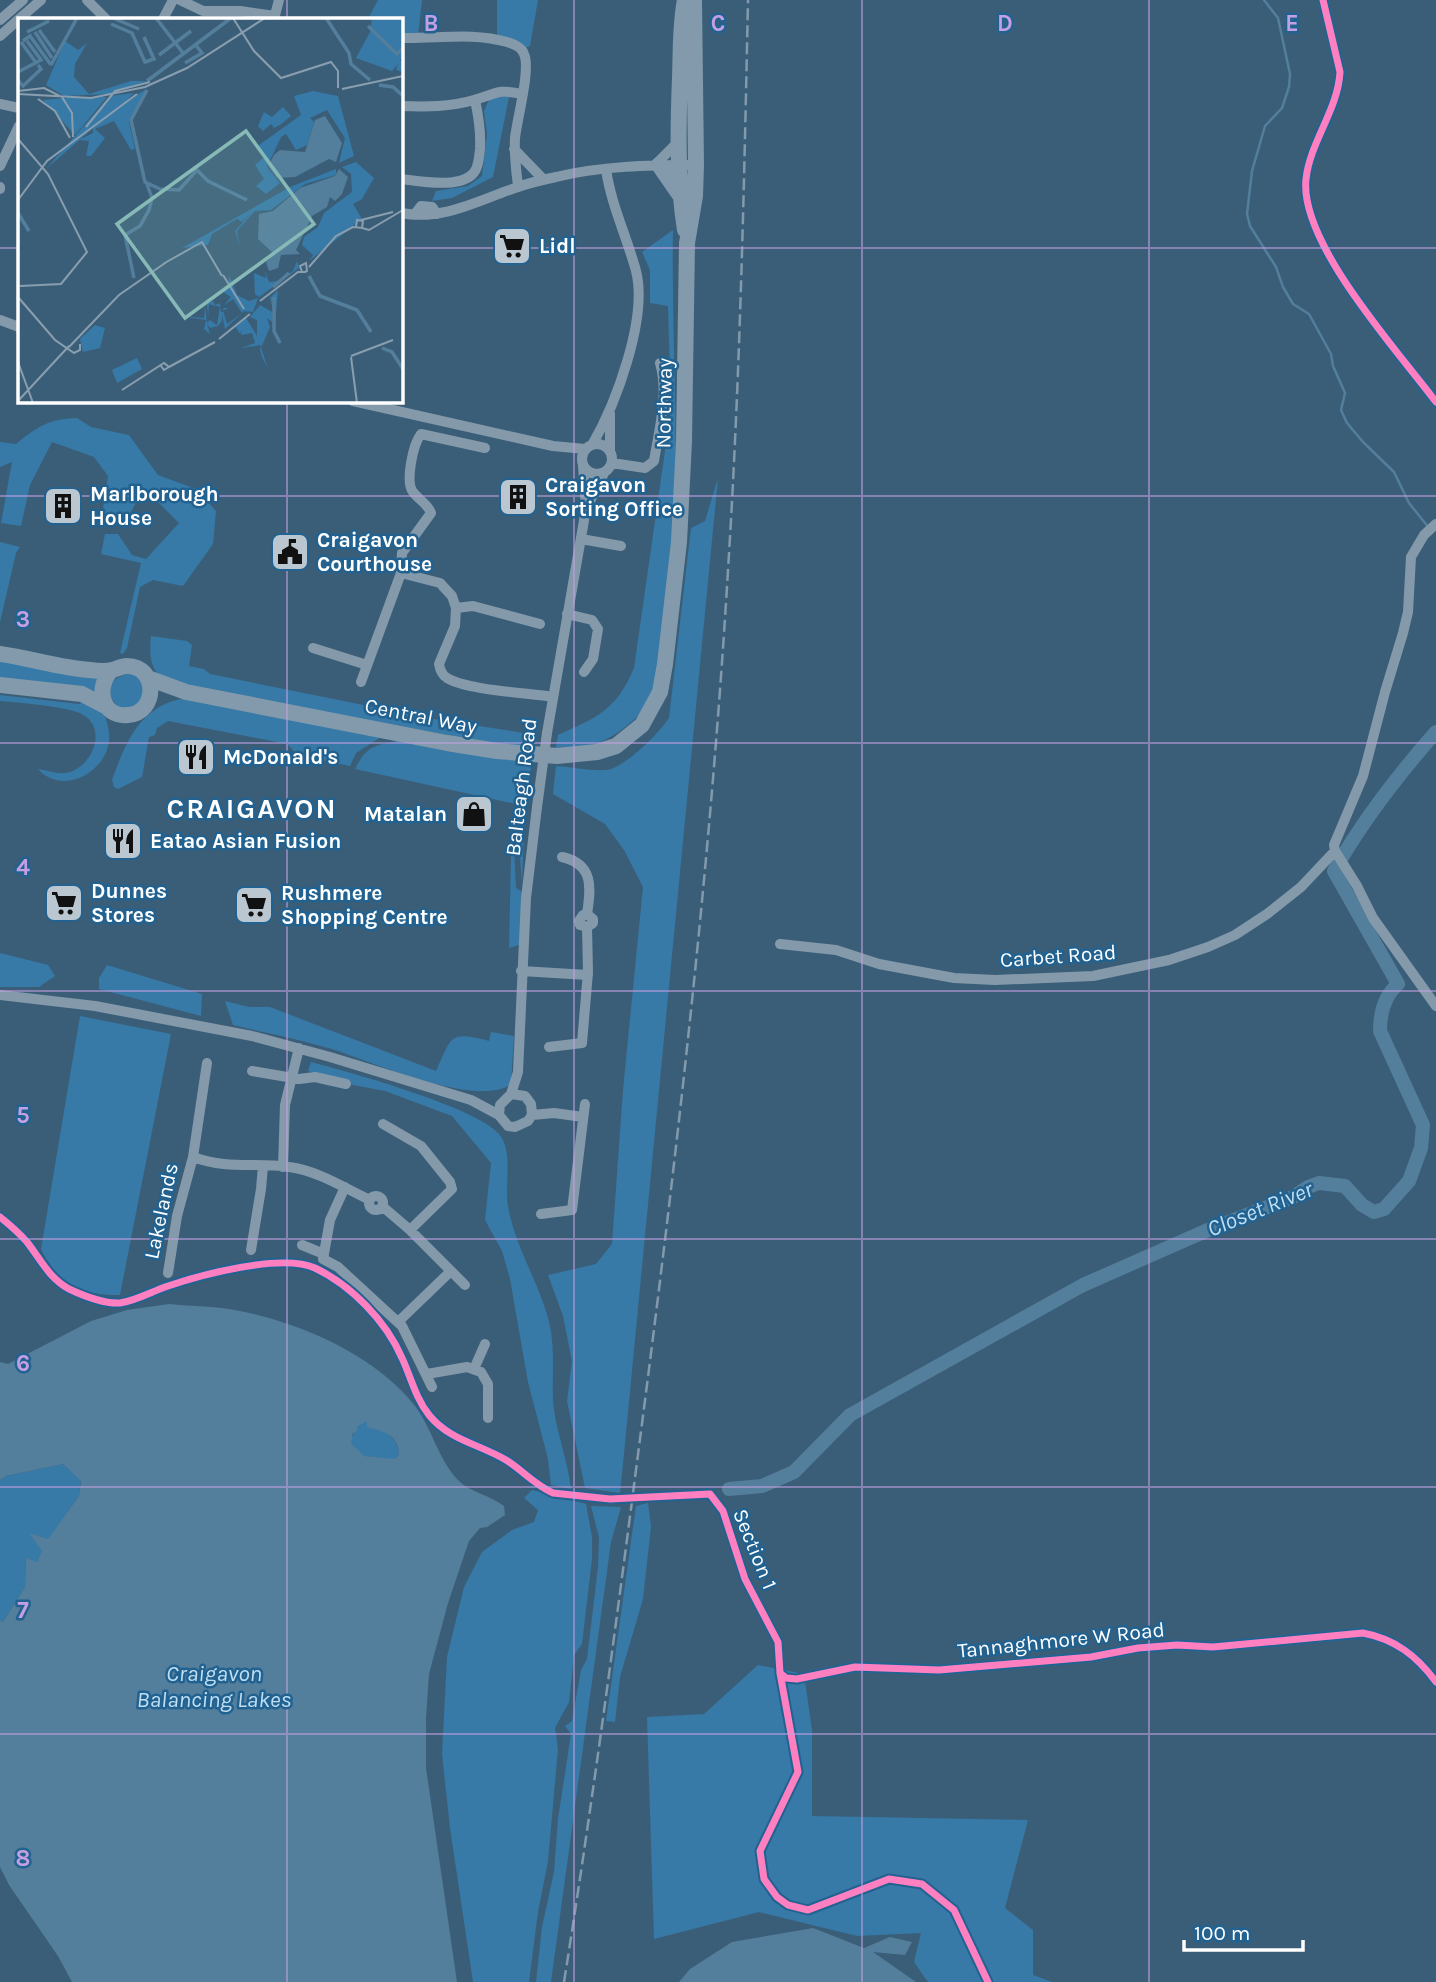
<svg xmlns="http://www.w3.org/2000/svg" width="1436" height="1982" viewBox="0 0 1436 1982" font-family="Karla,sans-serif">
<style>
.green{fill:#3779a7}
.water{fill:#537e9c;fill-rule:evenodd}
.lines{fill:none;stroke-linecap:round;stroke-linejoin:round}
.stream{stroke:#537e9c;stroke-width:2.5}
.river{stroke:#537e9c;stroke-width:14}
.minor{stroke:#849aab;stroke-width:10}
.highway{stroke:#829aab;stroke-width:16}
.rail{stroke:#829aab;stroke-width:2.5;stroke-dasharray:12 5;stroke-linecap:butt}
.minor-bridge{stroke:#849aab;stroke-width:10}
.cycleway-casing{stroke:#226291;stroke-width:11}
.cycleway{stroke:#ff80c0;stroke-width:7}
.grid{fill:none;stroke:#c4a0e2;stroke-width:2;stroke-opacity:0.55}
.labels{text-anchor:middle;dominant-baseline:central;stroke-width:5;stroke-linejoin:round;paint-order:stroke}
.poi-label{font-size:21px;font-weight:bold;fill:#fff;stroke:#226291;text-anchor:start}
.street-label{font-size:21px;fill:#fff;stroke:#226291}
.water-label{font-size:23px;font-style:italic;fill:#c0dff3;stroke:#226291}
.district-label{font-size:28px;font-weight:bold;letter-spacing:2px;fill:#fff;stroke:#226291}
.inset-river{fill:none;stroke:#537e9c;stroke-width:3.5}
.inset-road{fill:none;stroke:#899eae;stroke-width:2}
.view{fill:#87bab6;fill-opacity:0.15;stroke:#87bab6;stroke-width:3.5}
.inset-edge{fill:none;stroke:#fff;stroke-width:3.5}
.grid-label{font-size:23px;text-anchor:middle;font-weight:bold;fill:#c4a0e2;stroke:#226291;stroke-width:5;stroke-linejoin:round;paint-order:stroke}
</style>
<rect width="100%" height="100%" fill="#3b5e78"/>
<path class="green" d="M378 0H422L418 35 401 33V19H368Z
M497 0H538L530 46 525 48 497 36Z
M496 97H509L493 177 452 198 432 201 436 191 468 186 482 176 487 134 484 111 489 100Z
M673 230C671 343 681 455 672 568 669 612 659 657 652 700 629 730 595 753 555 751L558 735C597 717 616 711 634 668L671 409 668 306 650 303V270L642 252Z
M77 418 91 427 129 435 158 475 196 489 216 511 213 544 183 586 153 580 140 587 127 648 123 654 120 653 141 563 101 554 105 534H118L132 555 146 559 179 523 144 488 126 521 115 522 102 515 108 476 94 457 52 442 30 485 21 526 1 523 12 462 0 467V442L16 444C38 426 49 419 77 418Z
M718 478 623 1464 620 1493 585 1488 567 1401 572 1361 563 1316 548 1275 596 1264 612 1244 623 1090 643 887 624 850 605 824 553 794 556 766C572 767 590 771 606 770 625 768 659 733 669 718L691 528 705 521Z
M0 542 20 547 16 553 0 622Z
M151 636 187 641 192 645 189 666 204 669 210 674 428 718 537 735 533 751 203 690C166 678 146 683 151 636Z
M0 659 102 676 97 693 0 680Z
M132 673 143 680V704L120 709C102 692 108 677 132 673Z
M0 695 79 704 83 701C89 705 96 708 102 713 106 716 107 722 108 727 118 765 66 800 38 769 46 770 57 774 65 773 90 770 108 732 85 716 72 706 18 703 0 701Z
M180 699H198L381 737 356 753 350 766 298 755 287 744 168 721 157 728 155 735 149 737 142 777 118 789 114 787 112 780C125 744 139 708 180 699Z
M403 739 532 761 525 804 522 884 516 804 355 769C369 741 378 747 403 739Z
M512 810 516 888 524 893 519 945 509 948Z
M0 953 48 965 55 976 39 987H0Z
M107 965 202 994 201 1016 99 989V978Z
M225 1001 249 1007H270L436 1071C452 1038 447 1030 489 1041L491 1032 514 1036 511 1084C477 1109 370 1061 332 1049 299 1039 266 1033 233 1025Z
M80 1016 171 1034 120 1295C83 1296 57 1283 41 1249Z
M311 1062C349 1072 476 1107 499 1134 514 1152 504 1184 508 1206 515 1248 541 1285 550 1326 555 1351 552 1376 553 1401 555 1429 568 1460 571 1489L551 1485 548 1459 528 1382 510 1279 502 1251 485 1220 491 1163 452 1116 385 1091 353 1085 308 1071Z
M368 1422C382 1431 398 1435 399 1455L395 1460 365 1456 350 1444C354 1434 355 1423 368 1422Z
M63 1464 81 1480 79 1496 48 1540 37 1563 26 1559 25 1587 3 1622 0 1620V1480L6 1476Z
M532 1490 586 1504 592 1537V1559L582 1644 574 1655 569 1702 555 1728 558 1749 548 1861 538 1912 529 1982H473L450 1828 442 1754 447 1657 464 1587 482 1552 512 1530 534 1522 538 1510 524 1498Z
M648 1503 651 1527 643 1599 620 1677 615 1722 606 1721 636 1506Z
M591 1506 621 1507 611 1542 551 1982H536L542 1927 554 1872 558 1819 571 1734 565 1726 572 1721 581 1670 587 1659 598 1567 599 1537Z
M758 1665 804 1674 812 1730V1816L1028 1820 1005 1908 1033 1930V1975L1052 1982H928L914 1962 921 1933 857 1936 759 1912 654 1939 647 1717 704 1714Z"/>
<path class="water" d="M169 1304C187 1306 204 1306 222 1308 288 1317 373 1352 415 1406 432 1428 438 1459 458 1480 471 1493 490 1495 504 1506L505 1515 487 1527 480 1528 469 1541 448 1603 429 1674 426 1718V1768L457 1982H72L58 1956 9 1885 0 1867V1620L3 1622 25 1587 26 1558 37 1562 42 1551 29 1533 48 1539 79 1496 81 1481 63 1464 6 1476 0 1480V1362L8 1364 91 1321 127 1310ZM367 1422V1427C384 1432 398 1434 399 1455L395 1459 365 1456 351 1444 353 1433 356 1432 358 1426Z
M813 1928 864 1948 890 1937 912 1942 905 1955 873 1952 916 1982H679L690 1969 732 1942Z"/>
<g class="lines">
<path class="stream" d="M1264 0 1278 18 1290 74 1289 87 1282 108 1265 126 1252 171 1247 214 1250 226 1276 267 1283 287 1293 304 1309 314 1331 354 1333 366 1345 393 1341 410 1347 423 1363 442 1394 472 1409 503 1429 528"/>
<path class="river" d="M729 1489 762 1486 794 1472 850 1415 1083 1285 1208 1230 1293 1197 1308 1187 1319 1183 1345 1186 1362 1205 1374 1212 1384 1209 1409 1181 1421 1148 1423 1125 1380 1031C1380 1013 1384 996 1398 984L1334 871C1363 820 1397 776 1436 732"/>
<path class="minor" d="M87 0 106 19
M180 0 203 11H240L275 16
M1323 0 1340 72C1338 110 1310 142 1306 179 1299 243 1398 351 1436 402
M19 19 41 0
M163 19 173 0
M274 19 279 0
M0 20 23 0
M0 36 19 19
M401 38C436 39 473 32 507 42 514 44 522 48 524 54 531 69 517 119 515 138 514 155 516 170 518 186
M0 104 19 108
M401 106C426 107 450 107 474 100 499 93 496 89 523 94
M514 149 544 180
M0 166 19 126
M654 166 678 142
M401 179C419 181 463 190 475 171 479 165 479 157 480 149 481 131 479 118 475 100
M0 187V189
M401 213C442 221 477 201 515 188 528 183 542 180 556 177 601 166 649 165 696 165
M414 215 421 206 432 207 437 214
M0 320 19 327
M353 401 553 446 585 449
M610 413V451
M582 459a15 15 0 1 1 30 0a15 15 0 1 1-30 0Z
M592 445C616 404 648 318 636 271 627 237 611 205 606 169
M612 463 645 468 654 461C659 430 669 394 660 363
M587 507 604 473
M581 539 621 546
M401 573 402 553 431 513C428 504 419 500 413 492 405 482 413 444 421 434L485 448
M456 608 473 606 540 624
M567 614 592 620 598 629 593 659 584 672
M313 648 367 665
M361 682 401 573 440 583 452 596 456 608 455 626 439 664C440 670 442 675 447 678 466 690 528 693 553 697
M547 733 586 509 583 466
M1335 851 1357 886 1373 918 1436 1006
M562 857C594 864 591 888 587 914
M780 944 836 950 879 964 954 978 995 980 1093 976 1169 960 1208 947 1235 935 1267 914 1301 887 1335 851 1334 845 1363 776 1385 692 1403 633 1408 612 1411 557 1424 535 1436 524
M521 971 588 975
M0 995 95 1006 252 1036 330 1057 471 1100 499 1115 508 1126 515 1127 528 1121 532 1115 531 1104 525 1096 511 1094 500 1105 499 1115
M549 1047 582 1043 588 972 587 927 593 923V919L587 914 583 915 579 921 580 925 587 927
M252 1071 299 1079 315 1077 346 1084
M511 1094 518 1072 526 898 537 807
M532 1115 554 1113 583 1117
M383 1124 421 1146 450 1182 452 1189 410 1230
M193 1157C229 1170 254 1162 289 1167 319 1171 344 1188 370 1200
M283 1167 285 1105 299 1048
M345 1187 330 1220 323 1259 338 1267 402 1326 432 1387
M369 1203a7 7 0 1 1 14 0a7 7 0 1 1-14 0Z
M382 1206 410 1230 465 1285
M541 1214 572 1210 585 1104
M302 1245 324 1254
M251 1250 261 1189 263 1166
M168 1273 177 1216 193 1157 207 1063
M398 1322 451 1271
M474 1369 485 1344
M427 1374 467 1367 481 1372 488 1384V1418
M797 1679 855 1667 939 1670 1091 1657 1138 1648 1177 1645 1213 1647 1363 1633C1395 1639 1417 1656 1436 1682"/>
<path class="highway" d="M685 0C680 25 681 51 680 77 678 128 677 179 685 230
M659 165 679 194
M0 654C30 658 60 668 90 670 97 671 105 672 112 670 117 669 121 666 127 666 158 666 158 713 128 715 101 718 95 686 112 670
M148 678 186 692 447 743 497 751 557 756 597 752 616 746 642 725 660 692 665 664 679 542 684 441 687 243 695 196 696 165 694 0
M0 685 82 694 107 707"/>
<path class="rail" d="M564 1982C596 1781 622 1579 648 1377 682 1109 712 840 728 570 740 380 744 190 748 0"/>
<path class="minor-bridge" d="M537 807 547 733"/>
<defs>
<path id="cycleway" d="M1323 0 1340 72C1338 110 1310 142 1306 179 1299 243 1398 351 1436 402
M0 1217C10 1225 19 1233 27 1242 41 1260 49 1278 69 1289 84 1296 103 1304 120 1303 135 1301 151 1292 165 1287 200 1275 281 1253 315 1268 351 1285 386 1321 402 1358 411 1377 415 1397 429 1415 449 1440 479 1444 506 1460 522 1470 535 1485 553 1493L610 1499 710 1494 723 1511 745 1579 778 1642 780 1673 798 1772 760 1851 764 1879 777 1897 788 1905 808 1910 889 1879 922 1884 954 1910 988 1982
M780 1673 786 1678 797 1679 855 1667 939 1670 1091 1657 1138 1648 1177 1645 1213 1647 1363 1633C1395 1639 1417 1656 1436 1682"/>
</defs>
<use href="#cycleway" class="cycleway-casing"/>
<use href="#cycleway" class="cycleway"/>
</g>
<path class="grid" d="M287 0V19M574 0V1982M862 0V1982M1149 0V1982M0 248H19M401 248H1436M287 401V1982M0 496H1436M0 743H1436M0 991H1436M0 1239H1436M0 1487H1436M0 1734H1436"/>
<defs>
<symbol id="supermarket-square" viewBox="-11 -11 22 22"><rect x="-9" y="-9" width="18" height="18" rx="4" fill="#bac7d0" stroke="#226291"/><path d="M-6-5.5h2.5l.6 2H6L4.5 2H-2.5L-4.4-4H-6ZM-1.5 3.2a1.3 1.3 0 1 0 .1 0ZM3 3.2a1.3 1.3 0 1 0 .1 0Z" fill="#111"/></symbol>
<symbol id="building-square" viewBox="-11 -11 22 22"><rect x="-9" y="-9" width="18" height="18" rx="4" fill="#bac7d0" stroke="#226291"/><path d="M-4-6H4V6H1V3H-1V6H-4ZM-2.5-4.3h1.7v1.8h-1.7ZM.8-4.3h1.7v1.8H.8ZM-2.5-1h1.7V.8h-1.7ZM.8-1h1.7V.8H.8Z" fill="#111"/></symbol>
<symbol id="civic-square" viewBox="-11 -11 22 22"><rect x="-9" y="-9" width="18" height="18" rx="4" fill="#bac7d0" stroke="#226291"/><path d="M-.6-6.5H3V-4.5H.6V-3L4-1V1h2V6H-6V1h2V-1L-.6-3ZM-1.2 2.5V6h2.4V2.5Z" fill="#111"/></symbol>
<symbol id="restaurant-square" viewBox="-11 -11 22 22"><rect x="-9" y="-9" width="18" height="18" rx="4" fill="#bac7d0" stroke="#226291"/><path d="M-5-6h1v4h1v-4h1v4h1v-4h1v5L-1.5 .5V6h-2V.5L-5-1ZM5-6V6H3V1.5H1.5Q1.5-4 5-6Z" fill="#111"/></symbol>
<symbol id="shop-square" viewBox="-11 -11 22 22"><rect x="-9" y="-9" width="18" height="18" rx="4" fill="#bac7d0" stroke="#226291"/><path d="M-5-2.5h2.3a2.7 3.5 0 0 1 5.4 0H5L5.5 6h-11ZM-1.5-2.5h3a1.5 2.3 0 0 0-3 0Z" fill="#111"/></symbol>
</defs>
<g fill-rule="evenodd">
<use href="#supermarket-square" x="490" y="224" width="44" height="44"/>
<use href="#building-square" x="496" y="475" width="44" height="44"/>
<use href="#building-square" x="41" y="484" width="44" height="44"/>
<use href="#civic-square" x="268" y="530" width="44" height="44"/>
<use href="#restaurant-square" x="174" y="735" width="44" height="44"/>
<use href="#shop-square" x="452" y="792" width="44" height="44"/>
<use href="#restaurant-square" x="101" y="819" width="44" height="44"/>
<use href="#supermarket-square" x="42" y="881" width="44" height="44"/>
<use href="#supermarket-square" x="232" y="883" width="44" height="44"/>
</g>
<g class="labels">
<g class="poi-label">
<text x="539" y="246">Lidl</text>
<text x="545" y="485">Craigavon<tspan x="545" dy="24">Sorting Office</tspan></text>
<text x="90" y="494">Marlborough<tspan x="90" dy="24">House</tspan></text>
<text x="317" y="540">Craigavon<tspan x="317" dy="24">Courthouse</tspan></text>
<text x="223" y="757">McDonald's</text>
<text x="447" y="814" text-anchor="end">Matalan</text>
<text x="150" y="841">Eatao Asian Fusion</text>
<text x="91" y="891">Dunnes<tspan x="91" dy="24">Stores</tspan></text>
<text x="281" y="893">Rushmere<tspan x="281" dy="24">Shopping Centre</tspan></text>
</g>
<g class="street-label">
<text transform="translate(664 403) rotate(-89)">Northway</text>
<text transform="translate(421 716) rotate(11)">Central Way</text>
<text transform="translate(521 787) rotate(-83)">Balteagh Road</text>
<text transform="translate(1058 956) rotate(-4)">Carbet Road</text>
<text transform="translate(161 1211) rotate(-78)">Lakelands</text>
<text transform="translate(755 1549) rotate(68)">Section 1</text>
<text transform="translate(1061 1640) rotate(-6)">Tannaghmore W Road</text>
</g>
<g class="water-label">
<text transform="translate(1260 1209) rotate(-22)">Closet River</text>
<text x="214" y="1673">Craigavon<tspan x="214" dy="26">Balancing Lakes</tspan></text>
</g>
<g class="district-label">
<text x="252" y="808">CRAIGAVON</text>
</g>
</g>
<g transform="translate(18 18)">
<rect width="385" height="385" fill="#3b5e78"/>
<path d="M354 0H385V40L381 42 385 43V54L378 52 380 46 374 53 338 40 352 14ZM47 23 60 32 69 25 57 46 56 59 71 76 113 63H129L91 76 46 78 28 67ZM129 71 111 104 117 131 113 132 96 103 77 111 87 120 73 138H68L71 123 61 122 75 115V110L28 151 92 78 116 75 109 82ZM295 73 320 78 336 138 321 145 327 120 309 92 292 100 296 104 289 127 278 132 268 116 263 119 249 149 262 165 248 176 238 168 246 161 237 147 246 139 241 127 283 97 276 78ZM89 79 57 117 25 82 47 80ZM265 89 273 98 262 107 256 110 253 106 245 113 240 108 246 94 254 99ZM338 144 356 160 344 181 335 186 344 201 291 243 295 237 284 227 286 219 300 209 306 195 334 174 333 156 324 149ZM318 151V157L287 166 253 192 237 193 219 213 222 229 217 213 235 193 224 204 219 201 194 216 190 227 164 230 272 169ZM279 243 281 250 241 279 237 276 236 255 248 260 247 253 251 264 260 263 275 253ZM211 257 219 277 231 283 240 280 235 294 226 293 207 311 204 296V303L200 308 192 310 189 306 192 316 186 311 188 302 163 298 186 300 187 287 189 305 192 302 199 307 202 289 191 286 190 300 189 286 195 283 197 287 202 285 203 294H205V291L206 290H209V291L205 292 209 306 224 295 215 281 206 287 213 279 202 272 210 271ZM260 272 257 306 249 300 252 309 243 330 250 350 244 339 242 332 243 327 223 330 237 325 234 315 223 317 224 312 222 316 217 308 228 300 239 318V302L232 299 242 287 256 295 252 280ZM77 307 87 310 82 330 65 334 62 321ZM119 340 124 351 99 365 94 352Z" fill="#3779a7"/>
<path d="M307 98 324 125 318 144 311 141 277 159 259 160 250 148 256 137 262 132 287 134 297 102ZM321 151 330 159 324 176 317 183 312 179 309 189 294 198 278 232 282 236 263 237 260 250 251 253 248 244 256 236 240 221 241 196 255 193 282 170 317 158Z" fill="#537e9c"/>
<path class="inset-river" d="M95 0 121 11M138 0 165 35M308 0 331 35 333 46 352 62M93 6 114 15 127 44 136 41 126 19M350 8 379 36 385 30M21 12 37 34M9 14 31 3M17 14 34 40M5 23 12 18 33 47M3 24 19 46M141 37 173 13M167 45 184 35 177 26M33 47 59 0M0 54 23 42 9 23M0 62 5 68 23 51 20 47M129 63 213 0M361 67 375 69 384 77M129 72 113 102 127 164 142 171 161 172 179 152 190 163 229 182M0 195 11 213M291 258 302 278 339 292 353 314M116 260 107 217 122 208 131 192 134 180 129 166M255 269 271 255M256 279V313L262 325M364 330 374 334 385 351"/>
<path class="inset-road" d="M215 0 236 33 263 60 313 44 320 53V70M324 71 385 58M0 73 26 70 44 79 54 95 55 119M0 76 73 80 127 69 169 50 247 0M20 81 37 93 52 120M68 109 97 73 132 64M0 121 30 156 69 234 43 266 2 268M0 182 29 143 119 76M343 202 375 194M344 210 351 212 385 192M145 246 184 224 204 258M291 249 318 218 335 209 344 210 345 203 339 202 338 209M205 257 226 291M0 279 37 322 56 335 62 332V326M242 283 280 254H287L289 253 288 245 282 248 284 254M201 321 232 296M51 329 101 277 150 243M333 338 375 322M333 339 339 385M0 344 15 385M151 349 197 324M104 372 146 345 151 349 146 352 143 348M0 383 51 328"/>
<path class="view" d="M228 113 296 206 167 300 99 206Z"/>
<rect width="385" height="385" class="inset-edge"/>
</g>
<g class="grid-label">
<text x="431" y="31">B</text>
<text x="718" y="31">C</text>
<text x="1005" y="31">D</text>
<text x="1292" y="31">E</text>
<text x="23" y="627">3</text>
<text x="23" y="875">4</text>
<text x="23" y="1123">5</text>
<text x="23" y="1371">6</text>
<text x="23" y="1618">7</text>
<text x="23" y="1866">8</text>
</g>
<path d="M1184 1940v10h119v-10" fill="none" stroke="#ffffff" stroke-width="3.5"/>
<text x="1194" y="1940" font-size="21" fill="#ffffff" stroke="#226291" stroke-width="5" paint-order="stroke">100 m</text>
</svg>
